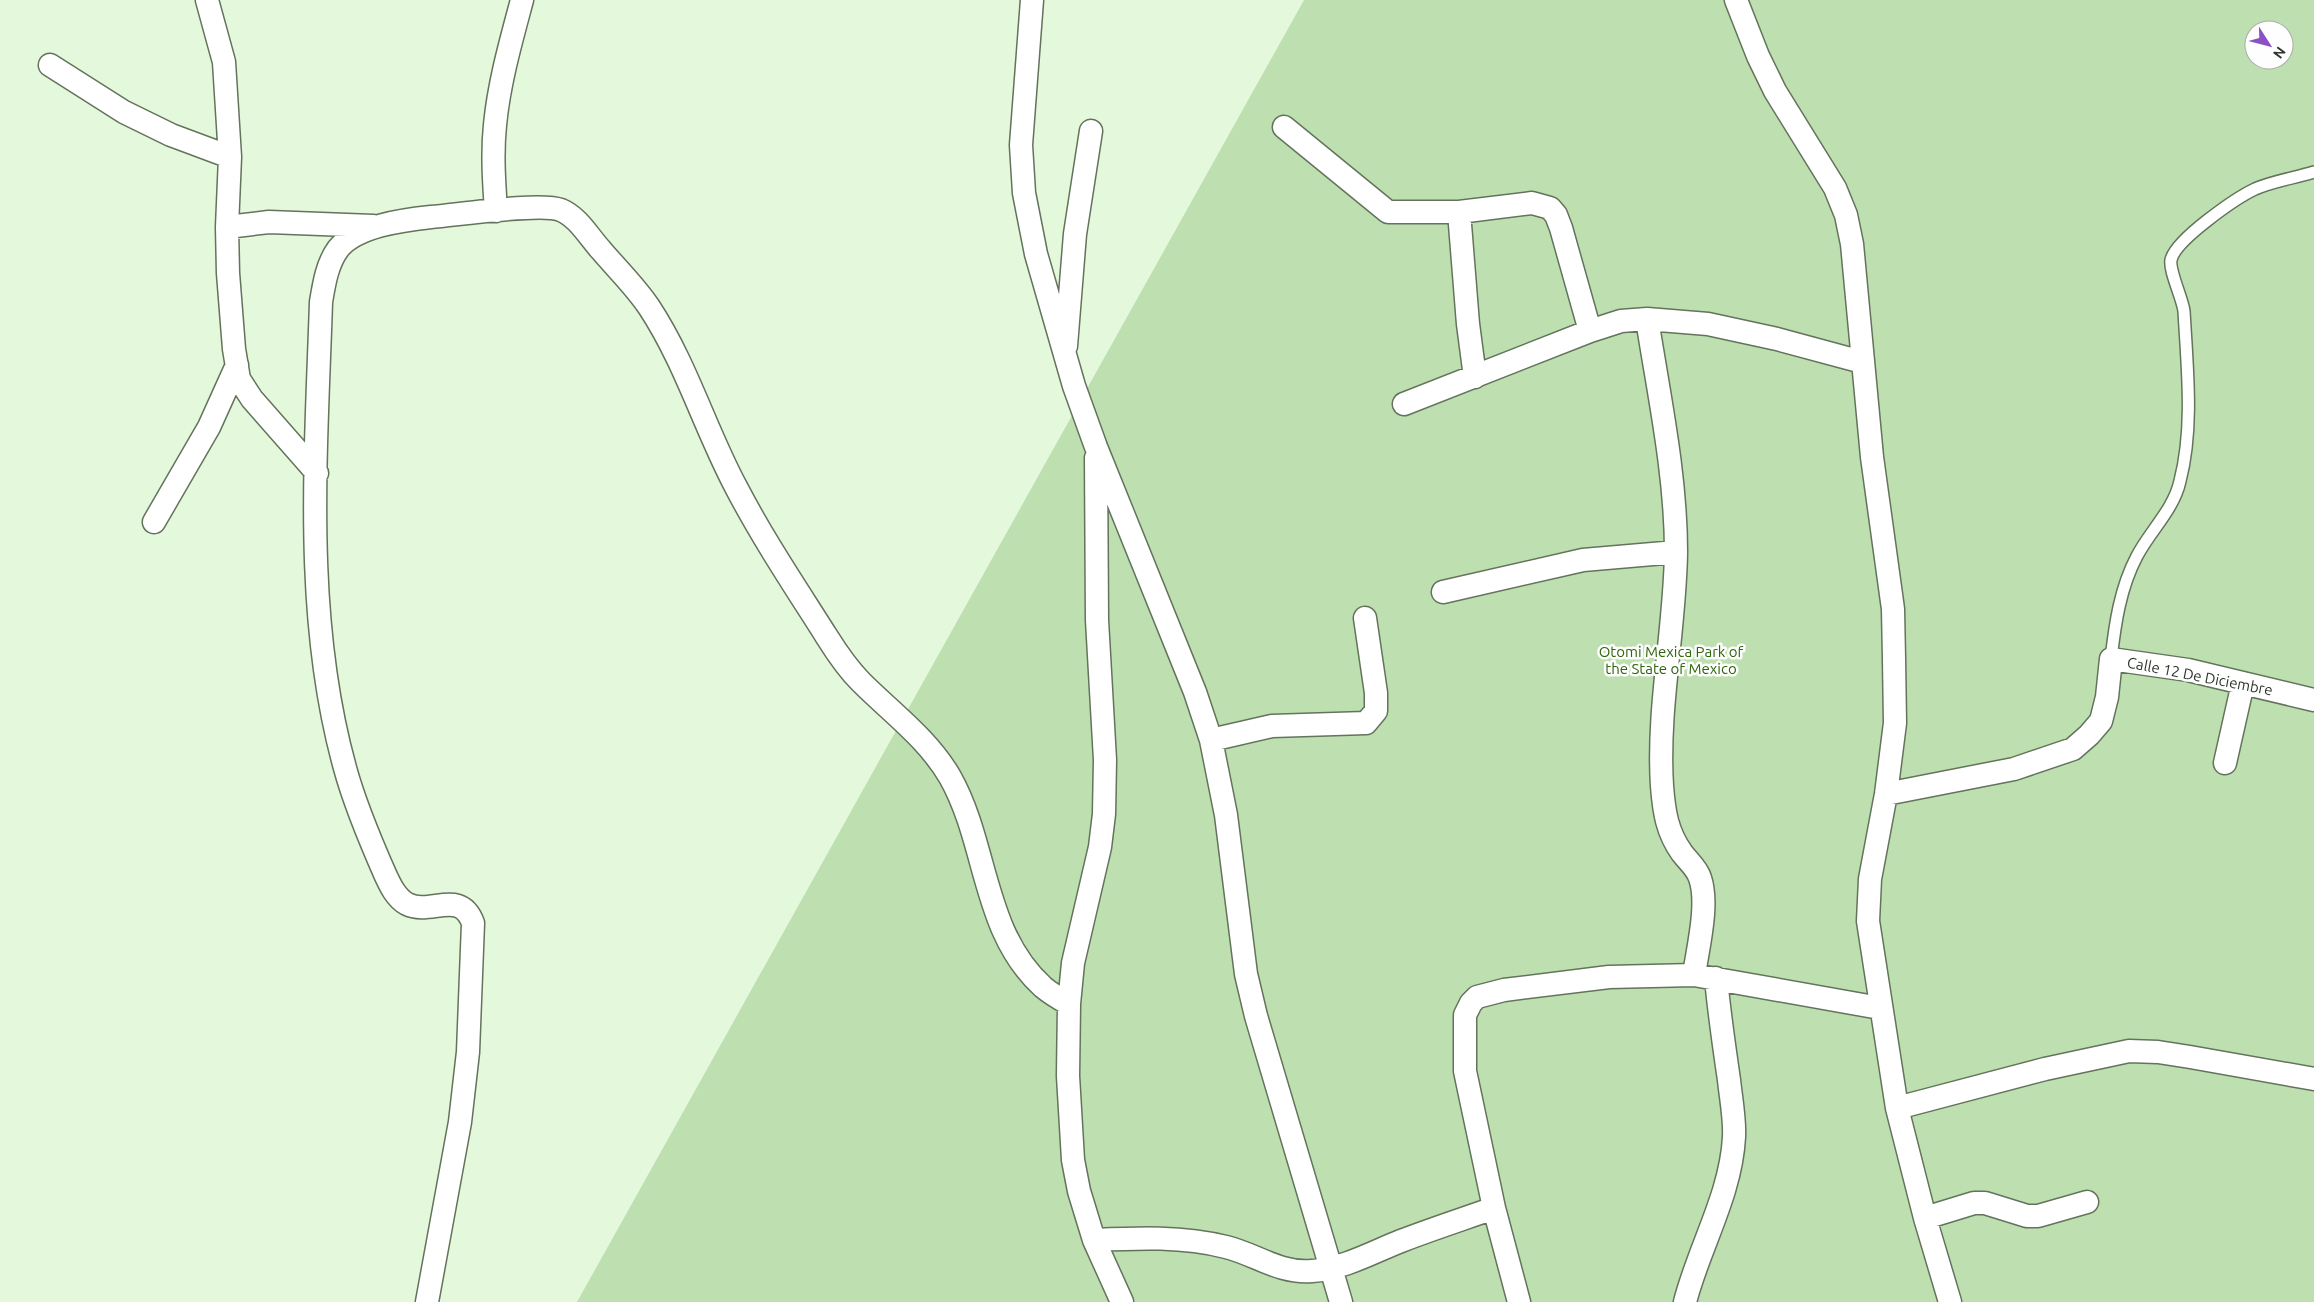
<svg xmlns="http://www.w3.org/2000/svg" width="2314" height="1302" viewBox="0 0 2314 1302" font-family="Ubuntu,sans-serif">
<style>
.green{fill:#bee0b1;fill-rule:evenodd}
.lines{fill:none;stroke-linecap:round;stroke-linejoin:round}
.service-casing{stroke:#63735c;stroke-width:14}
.minor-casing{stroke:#63735c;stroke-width:25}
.service{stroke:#fff;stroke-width:11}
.minor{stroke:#fff;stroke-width:22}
.labels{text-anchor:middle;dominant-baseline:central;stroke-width:5;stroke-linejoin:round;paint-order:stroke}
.park-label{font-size:15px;fill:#2f660b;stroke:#fefefe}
.street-label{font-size:15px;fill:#2e352b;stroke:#fefefe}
</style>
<rect width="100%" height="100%" fill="#e4f8dc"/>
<path class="green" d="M1304 0H2314V1302H577ZM2254 30H2284V60H2254Z"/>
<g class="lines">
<defs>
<path id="service" d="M2111 659C2115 624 2120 588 2137 556 2150 531 2174 509 2180 481 2194 427 2187 366 2184 311 2182 297 2169 271 2171 260 2175 240 2236 198 2255 189 2273 181 2295 178 2314 172"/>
<path id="minor" d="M207 0 224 62 230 157 227 227 228 273 234 349 239 379 252 399 317 473
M1032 0 1021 145 1024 193 1036 254 1074 386 1096 447 1195 692 1211 740 1226 815 1246 974 1256 1016 1341 1302
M1736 0 1758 56 1775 91 1835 188 1846 215 1852 244 1872 457 1893 609 1894 659 1895 723 1886 794 1870 879 1868 921 1897 1108 1925 1218 1950 1302
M50 65 124 112 171 135 230 157
M1284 127 1388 212H1459L1532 203 1550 208 1556 215 1561 228 1590 331
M496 211C494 182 492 154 495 125 499 83 511 41 522 0
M1459 212 1468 324 1475 377
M227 227 269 222 373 226
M1647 319C1659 396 1676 474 1676 552 1675 630 1657 708 1662 786 1664 812 1667 832 1682 853 1688 861 1697 868 1700 878 1709 904 1698 947 1694 975
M1066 346 1075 234 1091 131
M1404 404 1590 331 1621 321 1647 319 1708 324 1777 339 1862 362
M1096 458 1097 620 1105 760 1104 814 1100 847 1073 963 1069 1004 1068 1076 1073 1160 1079 1191 1094 1240 1122 1302
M154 522 209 427 237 365
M1443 592 1583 560 1676 552
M1211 740 1272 726 1366 723 1376 711V693L1365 618
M2225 763 2243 683
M1886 794 2014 769 2073 749 2089 735 2101 721 2107 697 2111 659 2188 670 2314 700
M1897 1108 2045 1069 2129 1051 2158 1052 2190 1057 2314 1079
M1925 1218 1974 1203H1985L2027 1216H2038L2087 1202
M1094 1240C1138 1238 1183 1236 1226 1247 1255 1254 1280 1274 1312 1271 1343 1269 1373 1252 1401 1241 1432 1229 1463 1219 1494 1208
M427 1302 460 1122 468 1052 473 923C460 888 431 916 407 904 396 898 390 885 385 874 370 840 355 805 345 768 303 617 316 457 321 302 324 284 327 264 338 249 356 226 403 220 431 217 457 215 540 202 561 210 578 217 589 237 601 250 617 269 635 286 649 307 686 363 705 429 736 487 763 539 796 588 827 637 837 653 848 669 861 682 892 713 928 739 950 777 988 844 982 932 1043 987 1050 993 1060 999 1069 1004
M1519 1302 1494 1208 1465 1071V1015L1471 1003 1477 997 1504 990 1609 977 1694 975 1880 1008
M1685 1302C1699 1247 1731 1195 1734 1137 1735 1119 1731 1099 1729 1080 1724 1046 1719 1012 1716 978"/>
</defs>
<use href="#service" class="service-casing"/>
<use href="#minor" class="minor-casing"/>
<use href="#service" class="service"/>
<use href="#minor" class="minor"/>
</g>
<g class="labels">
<g class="park-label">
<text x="1671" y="651">Otomi Mexica Park of<tspan x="1671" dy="17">the State of Mexico</tspan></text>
</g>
<g class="street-label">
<text transform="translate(2200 676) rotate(11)">Calle 12 De Diciembre</text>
</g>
</g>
<g transform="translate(2269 45) rotate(126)"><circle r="24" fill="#fefefe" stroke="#abaeaa"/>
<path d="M0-4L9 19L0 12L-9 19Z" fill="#8c4fc6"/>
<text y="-8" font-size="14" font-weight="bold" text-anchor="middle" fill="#2e352b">N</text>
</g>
</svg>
